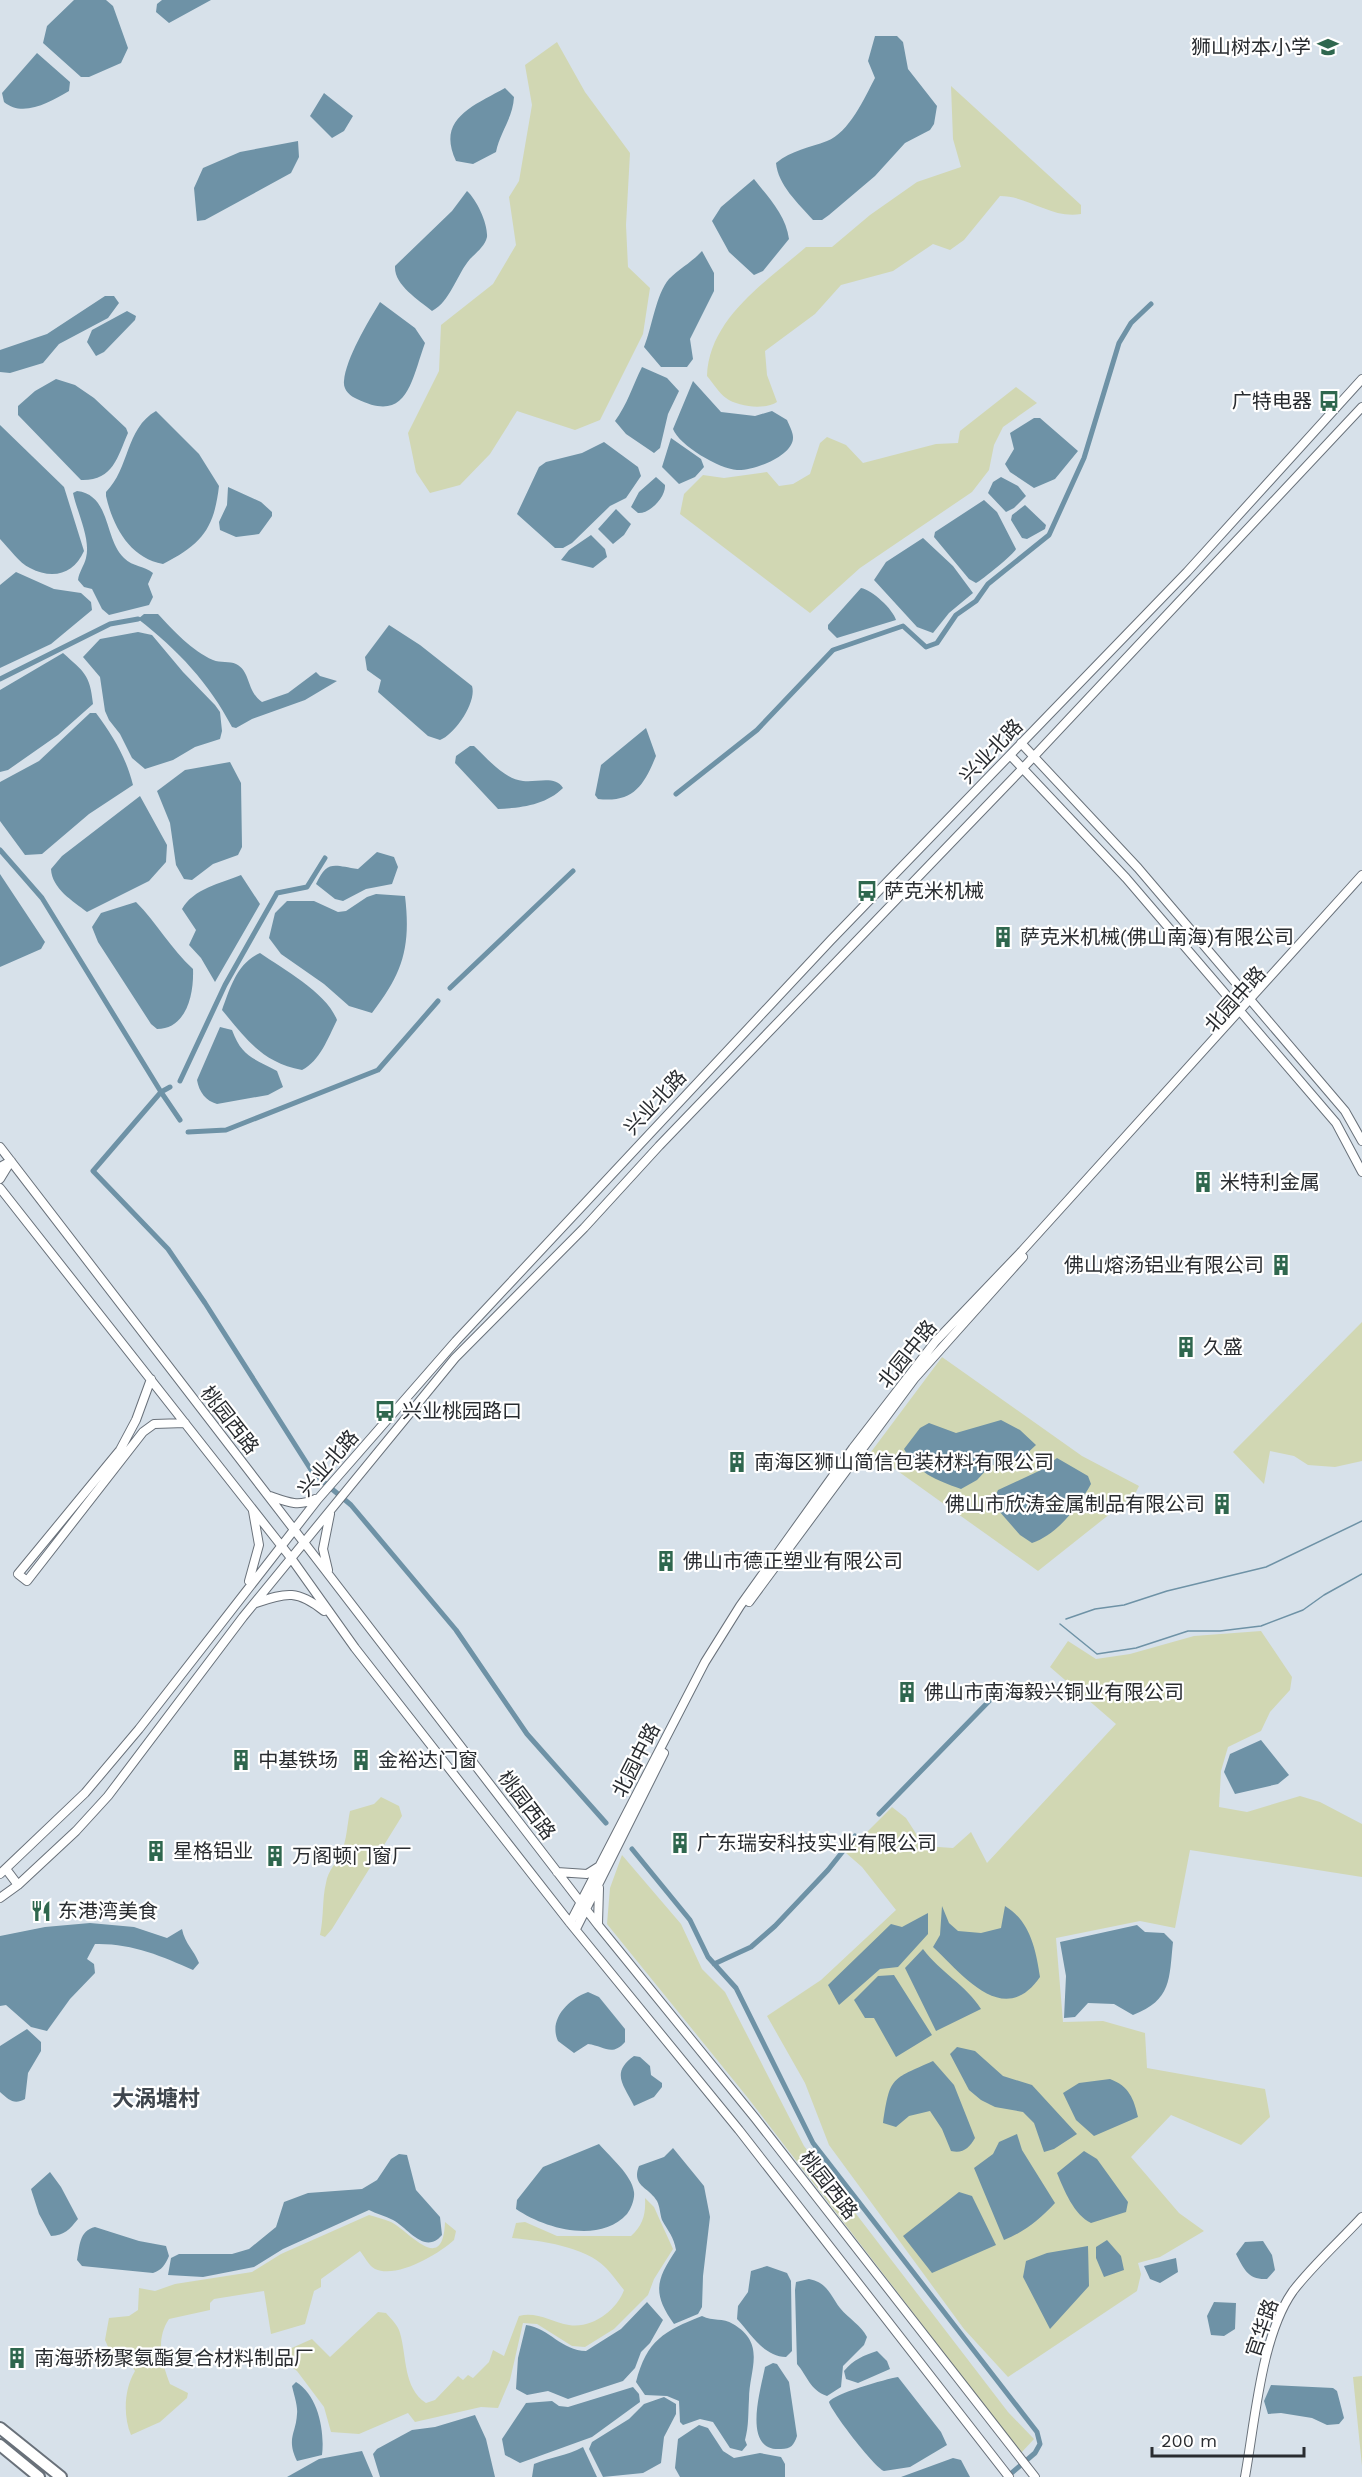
<svg xmlns="http://www.w3.org/2000/svg" width="1362" height="2477" viewBox="0 0 1362 2477" font-family="'Work Sans','Noto Sans SC',sans-serif">
<style>
.green{fill:#d1d7b3}
.water{fill:#6e92a6}
.lines{fill:none;stroke-linecap:round;stroke-linejoin:round}
.stream{stroke:#6e92a6;stroke-width:1.5}
.canal{stroke:#6e92a6;stroke-width:5}
.secondary-casing{stroke:#69717a;stroke-width:10}
.highway-casing{stroke:#69717a;stroke-width:14}
.secondary{stroke:#fff;stroke-width:8}
.highway{stroke:#fff;stroke-width:10}
.labels{text-anchor:middle;dominant-baseline:central;stroke-width:4.5;stroke-linejoin:round;paint-order:stroke}
.poi-label{font-size:20px;fill:#292c30;stroke:#fff;text-anchor:start}
.street-label{font-size:20px;fill:#292c30;stroke:#fff}
.quarter-label{font-size:22px;font-weight:bold;fill:#3f464e;stroke:#fff}
</style>
<rect width="100%" height="100%" fill="#d7e1ea"/>
<path class="green" d="M557 42 585 92 630 153 626 225 628 267 650 288 643 334 600 420 575 430 517 411 490 454 460 485 430 493 416 472 408 433 439 371 441 325 493 284 516 245 509 197 519 181 532 105 525 65Z
M951 86 1081 205V214C1051 219 1029 196 1000 196L964 240 950 250 933 244 893 271 841 285 815 314 765 351 767 375 777 402C765 410 738 407 726 398 719 393 713 383 707 376 709 318 766 282 806 247H832L870 215 917 182 961 167 953 139Z
M1016 387 1037 403 1003 427 994 445 989 470 972 492 860 568 810 613 680 514 684 494 703 475 724 478 767 472 779 486 793 484 810 474 820 443 827 437 846 445 863 463 936 444 958 443 960 431Z
M1362 1322V1461L1335 1467 1308 1465 1294 1456 1270 1451 1264 1484 1233 1452Z
M942 1357 1082 1456 1139 1486 1135 1494 1038 1571 871 1452Z
M1261 1631 1292 1677 1290 1690 1270 1712 1261 1731 1228 1747 1221 1771 1219 1807 1247 1812 1300 1796 1320 1802 1362 1824V1877L1190 1850 1175 1928 1140 1921 1056 1938 1063 2022 1103 2021 1145 2033 1147 2068 1265 2089 1270 2117 1241 2145 1171 2115 1131 2157 1179 2213 1204 2231 1160 2257 1138 2263 1141 2274 1137 2291 1008 2377 964 2329 829 2145 805 2083 767 2016 821 1980 896 1910 862 1867 846 1853 892 1807 906 1818 924 1846 953 1848 971 1832 987 1863 1116 1724 1050 1667 1068 1641 1096 1659 1130 1654 1194 1636Z
M381 1797 399 1806 402 1816 332 1929 325 1937 320 1935C324 1917 322 1899 326 1883 328 1870 336 1864 341 1853 347 1840 347 1825 350 1811L374 1804Z
M622 1855 681 1924 702 1969 725 1992 804 2146 1008 2412 1034 2439 1021 2453 748 2098 607 1924 610 1888Z
M645 2198 654 2207 673 2249 654 2279 648 2295 614 2329 585 2347 572 2346 537 2324 523 2323 510 2380 498 2408 481 2407 415 2422 408 2413 359 2434 331 2432 324 2407 297 2371 276 2355 312 2339 330 2357 378 2312 386 2313C391 2319 398 2325 400 2333 407 2357 403 2388 426 2403L435 2400 458 2376 463 2380 468 2375 473 2378 489 2362 493 2350 504 2356 519 2316C536 2311 552 2322 569 2325 592 2329 617 2310 624 2290 618 2283 612 2274 606 2268 585 2246 541 2241 512 2238L516 2223 525 2222 557 2236H631C643 2225 646 2214 645 2198Z
M369 2215C376 2217 384 2219 391 2222 409 2231 443 2276 445 2222L456 2231 454 2240C439 2254 397 2279 375 2269 369 2266 364 2256 360 2251L321 2279V2287L314 2291 305 2324 271 2334 264 2291 214 2299 210 2303V2310L169 2319C155 2340 162 2363 170 2384L188 2393 187 2398 160 2422 131 2435C123 2416 124 2389 135 2371L131 2364 112 2356 105 2340 109 2318 129 2316 138 2310 139 2288 155 2291 175 2284 252 2272 281 2254Z
M1362 2376V2466L1353 2377Z"/>
<path class="water" d="M74 0H106L113 6 128 48 121 63 89 77H81L43 43 47 26Z
M162 0H211L169 23 156 12 157 4Z
M875 36H897L903 42 908 69 937 106 934 124 930 130 905 143 875 176 829 215 822 220H813C798 203 778 185 776 163 792 150 809 148 827 141 849 133 865 97 875 78L868 61Z
M37 53 70 82 69 91C50 102 23 118 4 102L2 93Z
M505 88 514 97C513 118 500 132 496 152L473 164 456 161C436 119 473 106 505 88Z
M324 93 353 116 344 131 332 138 310 116Z
M298 141 299 157 291 173 205 220 197 221 194 188 203 168 240 152Z
M754 179C768 197 786 215 789 239L763 271 754 275 729 252 712 221 721 207Z
M467 191C477 200 488 224 487 237 485 246 476 253 470 259 457 274 450 302 432 311 418 299 394 285 395 266L452 211Z
M702 251 714 273V291L690 339 693 359 687 367H661L644 347C652 328 656 294 669 279 679 269 692 262 702 251Z
M105 296H114L119 303 108 318 59 344 43 363 10 373 0 372V350L47 334Z
M380 302 415 328 425 343C411 381 408 424 357 399 350 396 343 390 344 381 346 358 368 322 380 302Z
M127 311 136 316 135 320 104 352 96 356 87 342 92 330Z
M642 367 667 378 679 391 668 414 660 448 654 453 626 434 615 421C627 405 633 385 642 367Z
M56 379 75 385 94 398 126 428 128 433C117 458 113 481 81 480L18 415V406L35 391Z
M693 381 721 412 755 416 772 411 787 420C789 425 793 432 793 437 794 456 753 471 737 470 719 469 679 445 673 429Z
M156 411 199 454 219 486C214 529 202 544 163 564 130 558 113 527 106 496V492C130 468 125 429 156 411Z
M1034 418H1040L1078 451 1055 479 1034 488 1010 472 1005 464 1014 449 1010 433Z
M0 425 64 487 84 551C74 574 53 580 30 568 19 563 9 548 0 539Z
M671 438 701 459 704 467 695 477 679 484 662 467Z
M604 442 638 467 641 476 626 498 610 506 572 543 563 548H555L517 514 539 467 546 462 582 453Z
M656 477 665 485C666 497 650 514 638 513L631 507 639 492Z
M1001 477 1018 486 1026 496 1014 508 1006 512 988 493 993 482Z
M228 487 261 502 272 512V516L259 534 236 537 220 530 219 522 227 505Z
M77 491C111 495 104 539 124 558 133 567 145 566 153 573L148 584 153 597 149 605 109 615 102 609 92 589 84 587 78 580C79 572 84 566 86 558 91 539 77 512 73 493Z
M984 500 997 512 1016 549C1014 554 982 580 976 583L969 579 934 537 935 532Z
M1025 505 1046 525 1045 529 1027 539 1022 538 1011 520 1012 515Z
M616 509 631 524 624 535 613 544 598 529Z
M591 535 605 549 607 557 593 568 561 560 569 550Z
M923 538 953 566 973 593 949 613 933 633 917 627 874 580 886 562Z
M16 572 54 589 81 593 91 602 92 610 51 644 0 668V585Z
M861 588C872 590 893 609 896 620L837 638 828 629V625Z
M144 614H158C173 630 192 651 213 660 220 663 230 661 236 664 251 671 246 691 262 702L288 693 316 672 320 676 337 681 305 700 252 719 236 728 232 727C209 683 178 650 138 619Z
M389 625 420 645 472 686C477 702 455 734 440 740L428 736 378 692 381 680 367 670 365 657Z
M138 632 152 635 183 672 215 705 220 712 222 731 220 739 195 747 173 760 145 769 132 758 120 734 109 720 105 711 100 677 83 657 100 639Z
M63 653C84 672 90 674 93 704L58 735 8 770 0 772V690Z
M90 713H96C113 736 126 757 133 785L89 814 42 854 25 855 0 821V782L39 761Z
M646 728 656 756C644 785 634 803 598 799L595 795 601 765Z
M470 746H474C488 759 504 779 523 781 536 783 555 775 563 788 546 805 521 808 498 809L455 763 456 756Z
M230 762 241 783 242 847 238 855 213 864 192 880 184 879 176 865 170 823 157 791 185 770Z
M140 796 167 845 166 862 149 881 87 912C73 901 52 889 51 869L62 856Z
M377 852 394 857 398 867 392 884 366 889 343 901 335 899 316 884C327 860 333 865 358 869Z
M0 874 45 942 41 949 0 967Z
M241 875 260 904 215 982 201 958 189 945 196 930 182 909C193 889 221 883 241 875Z
M376 894 405 896C411 947 403 973 372 1013L349 1006 324 984 281 954 269 938 275 913 287 901H314L338 912 346 911 367 897Z
M136 902C157 923 171 949 193 969 194 993 187 1029 157 1029L151 1024 98 942 92 927 101 913Z
M260 953C283 969 327 993 337 1020 328 1038 320 1061 302 1070 262 1062 247 1040 222 1010 230 988 237 963 260 953Z
M220 1027 232 1030C242 1057 253 1058 277 1071L283 1087 268 1095 217 1104C206 1101 199 1092 197 1080Z
M1001 1420 1020 1430 1036 1445 1022 1458 990 1466 977 1480 961 1489C936 1480 917 1473 904 1449L920 1428 929 1423 956 1433Z
M1057 1458 1088 1476 1091 1484C1078 1507 1058 1534 1032 1543L1020 1535 992 1503 998 1490 1041 1470Z
M1261 1740 1289 1775 1278 1784 1235 1794 1224 1772 1230 1754Z
M942 1906 949 1923 958 1931 981 1933 1001 1928 1005 1906C1030 1921 1036 1950 1040 1977 1004 2029 963 1975 933 1947L940 1935Z
M928 1913V1934L898 1967 880 1969 839 2005 828 1985 891 1924 902 1927Z
M90 1923 134 1927 167 1938 182 1929C185 1944 194 1950 199 1963L193 1970C162 1956 131 1943 95 1944L87 1959 94 1964 95 1973 70 1999 47 2031 31 2027 6 2005 0 2006V1936L45 1927Z
M1137 1925 1145 1932 1164 1933 1173 1942C1169 1979 1172 2000 1133 2015L1114 2004 1088 2003 1075 2017 1064 2018 1066 1976 1060 1942Z
M923 1949C940 1972 966 1985 981 2009L936 2031 905 1968Z
M894 1975 932 2035 896 2057 874 2018H865L854 2000 878 1976Z
M588 1992 599 1997 625 2029V2042C612 2057 604 2046 588 2044L574 2053 558 2041C548 2019 569 1999 588 1992Z
M27 2029 41 2042V2051L28 2073 25 2099C14 2105 9 2100 0 2092V2046Z
M957 2047 975 2051 1003 2076 1032 2085 1077 2134 1054 2149 1044 2152 1034 2123 1023 2112 995 2107 981 2100 969 2090 950 2054Z
M634 2056 640 2057 650 2066 651 2075 662 2083V2087L654 2097 634 2106C624 2085 610 2073 634 2056Z
M933 2061 954 2085 975 2138C969 2148 963 2154 951 2151L942 2129 930 2111 909 2116 896 2127 883 2123C890 2076 891 2080 933 2061Z
M1110 2079C1129 2086 1134 2099 1138 2117L1094 2136 1076 2120 1063 2093 1079 2083Z
M1017 2134 1022 2150 1055 2203C1039 2220 1026 2231 1004 2240L974 2168 993 2154 999 2142Z
M599 2144C610 2157 632 2175 634 2192 635 2199 631 2209 627 2214 600 2244 545 2229 516 2209L517 2200 543 2167Z
M673 2148 704 2186 710 2217 703 2276 702 2307 698 2314 674 2324C652 2293 656 2280 676 2250 674 2237 668 2231 662 2220 660 2214 660 2207 657 2201 649 2187 631 2186 639 2166L664 2157Z
M1084 2151 1097 2159 1128 2202 1126 2212 1091 2223C1074 2215 1064 2190 1057 2173Z
M399 2154 407 2155 416 2190 440 2217 442 2235C425 2255 409 2229 393 2220 385 2216 377 2214 369 2210L283 2249 254 2267 203 2277 168 2275 171 2258 179 2254H232L249 2249 276 2227 284 2202 308 2193 362 2189 377 2180 391 2159Z
M50 2172 61 2187 78 2219C69 2230 65 2235 51 2236L39 2214 31 2189Z
M959 2192 972 2196 996 2245 932 2273 903 2236Z
M95 2227 139 2241 166 2246 169 2256C165 2265 162 2270 153 2273L82 2266 77 2260C80 2245 79 2231 95 2227Z
M1107 2240 1121 2256 1124 2270 1104 2277 1096 2258V2247Z
M1263 2241 1272 2255 1275 2270 1267 2279C1248 2280 1244 2269 1236 2254L1245 2242Z
M1088 2246 1089 2286 1050 2329 1023 2277 1026 2261 1047 2253Z
M1176 2258 1178 2272 1160 2283 1150 2279 1144 2266Z
M767 2266 787 2273 791 2281 792 2351 786 2357C764 2357 751 2334 737 2319L738 2306 748 2292 751 2271Z
M809 2279C828 2283 830 2295 840 2308 849 2319 861 2325 867 2337L864 2345 843 2366 841 2387 827 2396C810 2390 808 2377 797 2364L795 2290 796 2282Z
M647 2302 663 2320 650 2343 641 2352 635 2368 623 2381 568 2399 548 2391 527 2395 516 2389 518 2358 526 2325C549 2328 562 2351 586 2351L621 2329Z
M1214 2302 1236 2303 1235 2329 1224 2336 1211 2335 1207 2316Z
M702 2316C713 2322 723 2317 733 2324 767 2344 749 2370 749 2399 748 2414 749 2425 745 2440L747 2445 742 2451 730 2448 713 2422 700 2419 683 2425 680 2422 679 2401 667 2396 645 2395 636 2382C647 2340 664 2331 702 2316Z
M877 2351 887 2361 890 2369 858 2383 846 2379 844 2371C854 2359 863 2356 877 2351Z
M773 2363 777 2364 789 2382 797 2436C794 2445 791 2449 781 2449 741 2452 761 2389 765 2367Z
M898 2377 941 2432 947 2445 910 2467 884 2471C874 2467 831 2411 829 2402 833 2394 886 2379 898 2377Z
M296 2382C318 2395 325 2431 322 2455L297 2461C286 2438 296 2434 297 2414 298 2406 294 2395 292 2386Z
M1271 2385 1333 2388 1337 2391 1344 2418 1339 2424 1327 2425 1312 2418 1281 2413 1268 2414 1264 2401Z
M633 2387 639 2394 640 2402 592 2437 520 2463 505 2455 502 2439 526 2403 552 2401 559 2406 568 2407Z
M664 2397 676 2404V2414L664 2437 661 2463 643 2473 603 2477 589 2449 592 2442 629 2419 644 2404Z
M475 2415 486 2439 495 2477H380L373 2454 377 2449 412 2430 435 2427Z
M699 2425 708 2428 723 2451 734 2458 760 2453 781 2457 785 2464V2477H680L675 2468 678 2439Z
M583 2447 597 2477H532L534 2464C550 2457 567 2456 583 2447Z
M362 2451 373 2477H287L319 2459Z
M953 2458 961 2460 970 2477H901Z"/>
<g class="lines">
<path class="stream" d="M1066 1619 1095 1609 1124 1605 1167 1591 1266 1567 1362 1521
M1060 1624 1097 1654 1136 1648 1188 1631H1220L1261 1626 1303 1610 1324 1595 1362 1574"/>
<path class="canal" d="M0 679 110 624 138 619
M676 794 757 730 833 650 903 626 926 647 937 643 956 615 976 601 988 584 1049 535 1084 458 1119 343 1131 323 1151 304
M0 850 42 898 161 1092 93 1171 168 1249 205 1303 313 1473 351 1505 456 1630 527 1734 606 1823
M450 988 573 871
M180 1081 225 985 277 893 307 887 325 858
M170 1087 161 1092 180 1120
M188 1132 226 1130 378 1070 438 1001
M879 1814 995 1695
M632 1849 690 1920 708 1957 736 1988 813 2143 1037 2432 1040 2444 1035 2453 1007 2477
M714 1964 751 1947 775 1926 828 1870 855 1836"/>
<defs>
<path id="secondary" d="M1021 743 1138 868 1345 1111 1362 1141
M1010 755 1126 878 1336 1123 1362 1172
M0 1147 598 1925 755 2118 1035 2477
M0 1167 11 1161 0 1179
M0 1188 291 1558 355 1648 570 1923 739 2130 1009 2477
M151 1379 136 1420 120 1450 18 1574 27 1581 143 1432 154 1424 185 1423
M270 1496C287 1502 298 1507 315 1499
M328 1570 323 1549 330 1514
M249 1581 259 1545 253 1511
M749 1602 914 1379 1023 1257
M256 1603C287 1592 298 1590 324 1611
M6 1869 18 1885
M557 1872 587 1874 598 1867
M0 1874 85 1793 139 1729 318 1499 456 1341 831 940 1187 572 1362 379
M0 1898 18 1885 76 1831 108 1796 243 1617 455 1358 584 1228 659 1146 1023 768 1362 407
M570 1923 705 1662 740 1606 853 1448 935 1342 1022 1251 1362 875
M598 1924 599 1888
M576 1929 664 1753
M1245 2477C1255 2422 1261 2336 1293 2291 1313 2265 1340 2241 1362 2217"/>
<path id="highway" d="M0 2428 61 2477
M0 2445 39 2477"/>
</defs>
<use href="#secondary" class="secondary-casing"/>
<use href="#highway" class="highway-casing"/>
<use href="#secondary" class="secondary"/>
<use href="#highway" class="highway"/>
</g>
<defs>
<symbol id="school-bare" viewBox="-9 -9 18 18"><path d="M0-5L7-2L0 1L-7-2ZM-4 1L0 2.5L4 1V4Q0 6-4 4Z" fill="#2f674e" stroke="#fff" stroke-width="2.5" paint-order="stroke"/></symbol>
<symbol id="bus-bare" viewBox="-9 -9 18 18"><path d="M-5-6H5V4H4V6H2V4H-2V6H-4V4H-5ZM-3.5-4V0h7V-4ZM-3.5 1.2v1.5H-2V1.2ZM2 1.2v1.5H3.5V1.2Z" fill="#2f674e" stroke="#fff" stroke-width="2.5" paint-order="stroke"/></symbol>
<symbol id="building-bare" viewBox="-9 -9 18 18"><path d="M-4-6H4V6H1V3H-1V6H-4ZM-2.5-4.3h1.7v1.8h-1.7ZM.8-4.3h1.7v1.8H.8ZM-2.5-1h1.7V.8h-1.7ZM.8-1h1.7V.8H.8Z" fill="#2f674e" stroke="#fff" stroke-width="2.5" paint-order="stroke"/></symbol>
<symbol id="restaurant-bare" viewBox="-9 -9 18 18"><path d="M-5-6h1v4h1v-4h1v4h1v-4h1v5L-1.5 .5V6h-2V.5L-5-1ZM5-6V6H3V1.5H1.5Q1.5-4 5-6Z" fill="#2f674e" stroke="#fff" stroke-width="2.5" paint-order="stroke"/></symbol>
</defs>
<g fill-rule="evenodd">
<use href="#school-bare" x="1313" y="32" width="30" height="30"/>
<use href="#bus-bare" x="1314" y="386" width="30" height="30"/>
<use href="#bus-bare" x="852" y="876" width="30" height="30"/>
<use href="#building-bare" x="988" y="922" width="30" height="30"/>
<use href="#building-bare" x="1188" y="1167" width="30" height="30"/>
<use href="#building-bare" x="1266" y="1250" width="30" height="30"/>
<use href="#building-bare" x="1171" y="1332" width="30" height="30"/>
<use href="#bus-bare" x="370" y="1396" width="30" height="30"/>
<use href="#building-bare" x="722" y="1447" width="30" height="30"/>
<use href="#building-bare" x="1207" y="1489" width="30" height="30"/>
<use href="#building-bare" x="651" y="1546" width="30" height="30"/>
<use href="#building-bare" x="892" y="1677" width="30" height="30"/>
<use href="#building-bare" x="226" y="1745" width="30" height="30"/>
<use href="#building-bare" x="346" y="1745" width="30" height="30"/>
<use href="#building-bare" x="665" y="1828" width="30" height="30"/>
<use href="#building-bare" x="141" y="1836" width="30" height="30"/>
<use href="#building-bare" x="260" y="1841" width="30" height="30"/>
<use href="#restaurant-bare" x="26" y="1896" width="30" height="30"/>
<use href="#building-bare" x="2" y="2343" width="30" height="30"/>
</g>
<g class="labels">
<g class="poi-label">
<text x="1311" y="47" text-anchor="end">狮山树本小学</text>
<text x="1312" y="401" text-anchor="end">广特电器</text>
<text x="884" y="891">萨克米机械</text>
<text x="1020" y="937">萨克米机械(佛山南海)有限公司</text>
<text x="1220" y="1182">米特利金属</text>
<text x="1264" y="1265" text-anchor="end">佛山熔汤铝业有限公司</text>
<text x="1203" y="1347">久盛</text>
<text x="402" y="1411">兴业桃园路口</text>
<text x="754" y="1462">南海区狮山简信包装材料有限公司</text>
<text x="1205" y="1504" text-anchor="end">佛山市欣涛金属制品有限公司</text>
<text x="683" y="1561">佛山市德正塑业有限公司</text>
<text x="924" y="1692">佛山市南海毅兴铜业有限公司</text>
<text x="258" y="1760">中基铁场</text>
<text x="378" y="1760">金裕达门窗</text>
<text x="697" y="1843">广东瑞安科技实业有限公司</text>
<text x="173" y="1851">星格铝业</text>
<text x="292" y="1856">万阁顿门窗厂</text>
<text x="58" y="1911">东港湾美食</text>
<text x="34" y="2358">南海骄杨聚氨酯复合材料制品厂</text>
</g>
<g class="street-label">
<text transform="translate(991 751) rotate(-46)">兴业北路</text>
<text transform="translate(1235 999) rotate(-48)">北园中路</text>
<text transform="translate(655 1102) rotate(-47)">兴业北路</text>
<text transform="translate(907 1354) rotate(-51)">北园中路</text>
<text transform="translate(230 1420) rotate(52)">桃园西路</text>
<text transform="translate(328 1463) rotate(-49)">兴业北路</text>
<text transform="translate(636 1760) rotate(-63)">北园中路</text>
<text transform="translate(527 1805) rotate(53)">桃园西路</text>
<text transform="translate(829 2185) rotate(52)">桃园西路</text>
<text transform="translate(1262 2328) rotate(-71)">官华路</text>
</g>
<g class="quarter-label">
<text x="156" y="2098">大涡塘村</text>
</g>
</g>
<path d="M1152 2447v9h152v-9" fill="none" stroke="#292c30" stroke-width="3"/>
<text x="1161" y="2447" font-size="18" fill="#292c30" stroke="#ffffff" stroke-width="4.5" paint-order="stroke">200 m</text>
</svg>
